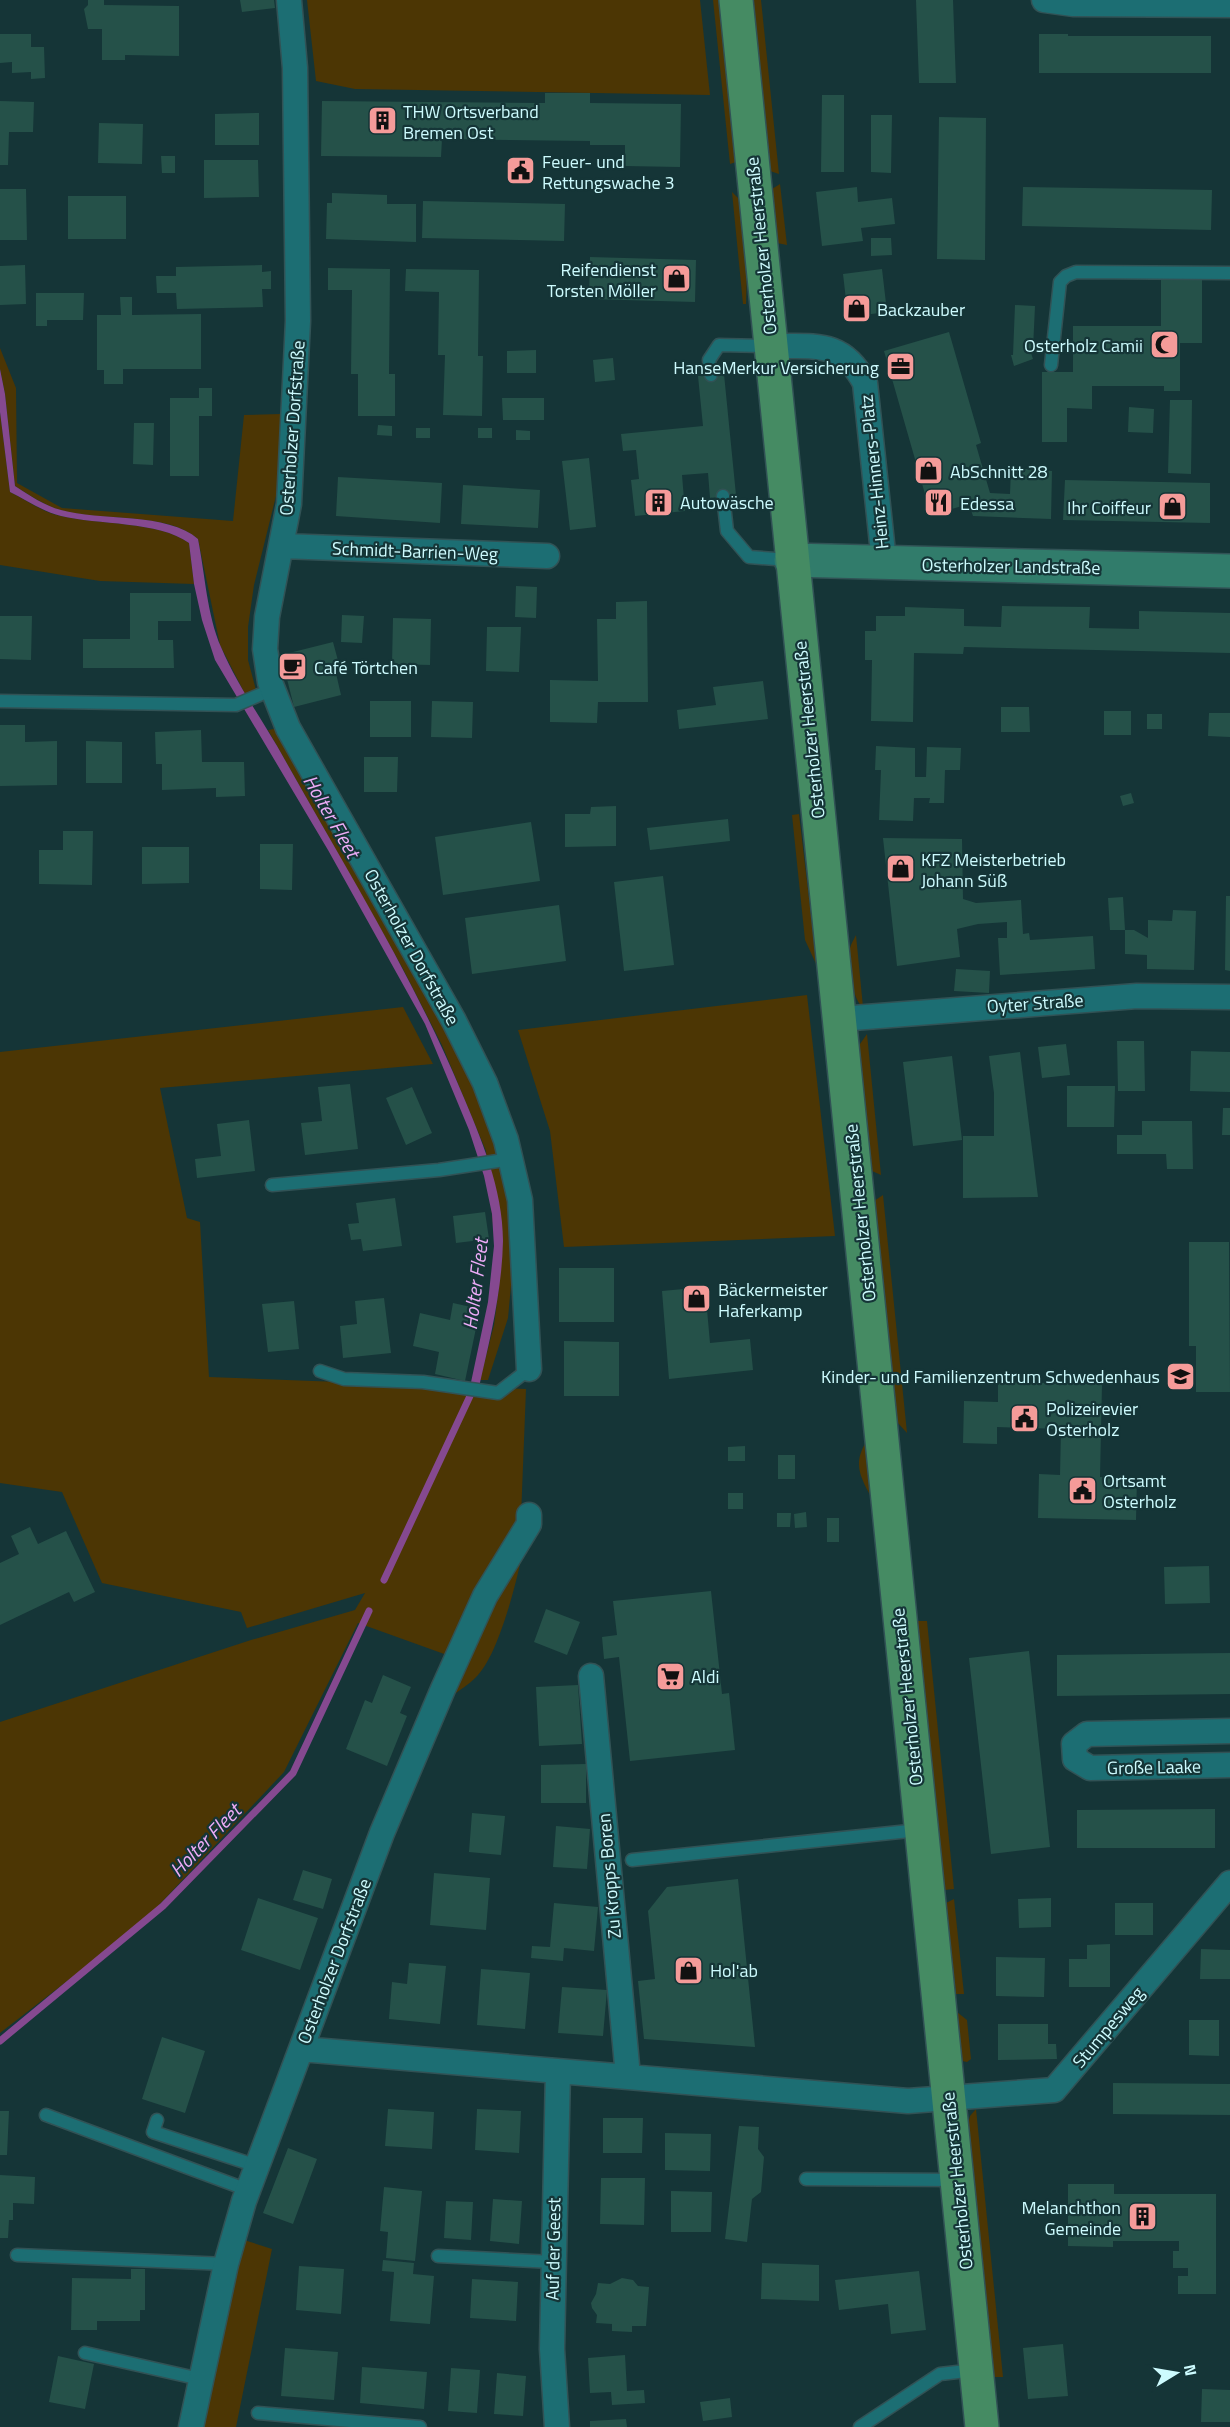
<svg xmlns="http://www.w3.org/2000/svg" width="1230" height="2427" viewBox="0 0 1230 2427" font-family="'Titillium Web',sans-serif">
<style>
.green{fill:#4c3604}
.water{fill:#854990}
.lines{fill:none;stroke-linecap:round;stroke-linejoin:round}
.stream{stroke:#854990;stroke-width:7}
.building{fill:#255149}
.lane-casing{stroke:#315255;stroke-width:15}
.street-casing{stroke:#315255;stroke-width:27}
.secondary-casing{stroke:#315255;stroke-width:36}
.primary-casing{stroke:#315255;stroke-width:36}
.lane{stroke:#1c6e73;stroke-width:12}
.street{stroke:#1c6e73;stroke-width:24}
.secondary{stroke:#317c6b;stroke-width:33}
.primary{stroke:#458b63;stroke-width:33}
.labels{text-anchor:middle;dominant-baseline:central;stroke-width:4.5;stroke-linejoin:round;paint-order:stroke}
.poi-label{font-size:18px;fill:#cdfbfe;stroke:#153537;text-anchor:start}
.street-label{font-size:18px;fill:#cdfbfe;stroke:#153537}
.water-label{font-size:20px;font-style:italic;fill:#edacf8;stroke:#153537}
</style>
<rect width="100%" height="100%" fill="#153537"/>
<path class="green" d="M307 0H700L710 95 355 89 316 81Z
M713 0H720L736 162 730 164Z
M753 0H761L779 174 770 171Z
M780 184 787 245 777 243 772 189Z
M732 192 740 200 747 268 746 304H743Z
M0 348 16 388 17 483 62 508 233 521 244 415 281 414 277 492 254 585 248 627V660L256 690 245 694 220 645 198 539C167 511 98 522 60 510 44 505 29 495 15 486L5 394 0 369Z
M0 412 10 492C26 500 44 513 61 516 97 525 159 521 189 543L194 584 100 581 0 565Z
M279 728 470 1070 496 1139 507 1189 513 1233 512 1275 508 1318 488 1380H480L494 1325 499 1287 486 1151 442 1045 402 967 268 730Z
M799 814 817 966 805 940 792 815Z
M856 935 863 1007C852 1000 846 960 850 948 851 944 854 939 856 935Z
M807 995 835 1236 564 1247 550 1131 518 1030Z
M403 1007 433 1064 160 1088 187 1218 200 1222 209 1377 526 1389 521 1517 447 1655 358 1623 284 1772 142 1923 0 2033V1722L251 1640 355 1610 365 1593 247 1628 241 1612 102 1583 62 1492 0 1483V1052Z
M867 1034 881 1175 872 1171 860 1058V1044Z
M883 1195 907 1433 897 1422 874 1201Z
M866 1442 871 1497C860 1476 853 1464 866 1442Z
M518 1549 522 1555C516 1585 498 1654 478 1675 472 1682 463 1688 456 1693L452 1691Z
M917 1621H927L954 1889 944 1890Z
M954 1899 964 1994H956L946 1903Z
M957 2012 967 2020 971 2059 967 2062 962 2061Z
M976 2109 1003 2377H994L968 2124 970 2116Z
M241 2239 272 2249 236 2427H199Z"/>
<path class="water" d="M0 369 5 394 15 486C29 495 45 506 61 510 99 521 168 512 198 539 205 574 207 615 221 647 238 687 264 722 285 760 346 869 413 976 461 1091 481 1138 503 1189 503 1241 502 1291 490 1339 479 1387H470L488 1302 494 1246 492 1214 484 1176 469 1130 425 1024 328 850 215 660 202 620 194 584 189 543C159 521 97 525 61 516 44 512 26 500 10 492L0 412Z"/>
<g class="lines">
<path class="stream" d="M384 1580 470 1396
M0 2041 163 1906 293 1773 369 1611"/>
</g>
<path class="building" d="M88 0H104V5L179 6V56L125 55V60H102V29H88L84 9 88 5Z
M240 0H274L275 8 242 12Z
M916 0H953L956 83H919Z
M0 34H31V47H44L45 78 31 79V72L12 73V62L0 63Z
M1039 34H1068V36H1211V73H1039Z
M545 93H590V103L681 104 680 167 625 166V145H590V141L442 139 441 157 321 156 322 101 545 103Z
M822 95H844V172H821Z
M0 101 34 102 33 132H9L8 165H0Z
M259 113V145H215V114Z
M871 115H892L891 173 871 172Z
M939 117 986 118 985 260 937 259Z
M99 123 143 124 142 164 98 163Z
M161 156H175V173H162Z
M204 160H258L259 197 204 198Z
M857 187 858 202 892 198 895 224 861 228 863 241 822 246 816 192Z
M1023 187 1212 190 1211 230 1022 226Z
M0 189H26L27 240H0Z
M332 193 387 195V204H416V242L326 239 327 203H332Z
M68 196H126V239H68Z
M423 201 565 204 564 241 422 238Z
M871 238H891L892 255 871 256Z
M590 257 696 260 695 302 589 299Z
M25 265 26 304 0 305V266Z
M262 265V272L271 271V289H262L263 307 177 309 176 293H157L156 276H176V267Z
M328 268 390 269 389 374H395V416H358V374H351L352 290H328Z
M406 269 479 270 478 356H483L482 416 443 415 445 355H438L439 292 405 291Z
M882 269 887 312 848 317 843 274Z
M1161 279H1202V343H1180V391H1164V386H1092V409L1067 408V442H1042V372H1073V326H1161Z
M36 293H84L83 320H47V326H36Z
M120 297H132V315L201 314V369H123V384H104V370H97V315H121Z
M1015 305 1035 306 1033 349 1030 350 1033 359 1014 366 1011 355H1013Z
M949 332 981 443 976 445 990 493 1010 494 1011 468 1052 471 1051 519 973 516 969 504 931 515 884 351Z
M536 350V373H507V351Z
M613 358 615 380 595 382 593 360Z
M724 374 736 495 710 498 708 473 682 475 685 511 635 516 631 480 639 479 636 450 623 451 621 434 703 426 698 376Z
M199 388H212V416H199V476H170V398H199Z
M502 398H544V420H503Z
M1170 400H1192L1191 474 1168 473Z
M1129 407 1154 409 1153 433 1128 432Z
M134 423H154L153 465 133 464Z
M378 425 392 426V436L377 435Z
M416 428H430V438H416Z
M478 428H492V438H478Z
M516 430 530 431V440H516Z
M589 458 596 527 570 530 562 461Z
M338 477 442 483 440 523 336 516Z
M1065 480 1210 483V523L1063 520Z
M463 485 540 490 538 528 461 524Z
M516 586 537 587 536 618 515 617Z
M130 593H191V621H158V640H173L174 668H83V639H130Z
M647 601 648 702H598L597 723 550 722V680L598 681 597 619H616V602Z
M1002 606 1090 607 1089 628 1139 629V611L1230 613V653L964 647 963 654 914 653 913 722 871 721 872 660H865V631H876V616H905V607L964 609V626L1001 627Z
M342 615 364 616 362 643 341 642Z
M0 616H32L31 660 0 659Z
M393 618 431 619 430 665 392 664Z
M487 627H521L519 672 486 671Z
M333 642 340 668 335 669 341 695 294 707 281 655Z
M763 681 768 719 679 729 677 710 716 705 713 687Z
M370 701H411V737H370Z
M432 701 473 702 472 738 431 737Z
M1001 707H1029L1030 732H1001Z
M1104 711H1131V735H1104Z
M1209 713H1230V737L1208 736Z
M1147 714H1162V729H1147Z
M0 725H25V742L57 741V785L0 786Z
M201 730 202 762H244L245 796 216 797V788L162 790V764H156L155 732Z
M86 741 122 742V783H86Z
M876 746 915 748V777H926L927 747 961 748 960 770H945L944 803H929L930 798H914L913 821 879 820 881 770H875Z
M364 757H398L397 792H364Z
M1131 793 1134 803 1123 806 1120 796Z
M616 806V846L565 847V814H590L591 807Z
M728 819 730 841 650 850 647 828Z
M531 822 540 881 443 895 435 837Z
M63 831H93L92 885 39 884V850H63Z
M883 838 962 839 963 899 976 903 1021 900 1023 934 1029 933 1030 940 1093 936 1095 969 1000 975 998 938H1007V922L978 924 957 929 960 957 897 966Z
M260 844H293L292 890 260 889Z
M142 847H189V883L142 884Z
M663 876 674 965 624 971 614 882Z
M1226 896H1230V971L1225 970Z
M1123 897 1125 930H1134L1148 938V920L1172 921 1173 910 1196 911 1194 970 1147 969V955L1125 954V930H1110L1108 898Z
M559 905 566 961 472 974 465 918Z
M956 969 990 971 989 993 954 991Z
M1117 1041H1144L1145 1091H1118Z
M1066 1044 1070 1075 1042 1078 1038 1047Z
M1191 1051 1230 1052V1092L1190 1091Z
M1020 1052 1038 1197 963 1198V1136H994V1093L989 1056Z
M952 1056 962 1140 913 1146 903 1062Z
M350 1084 358 1149 305 1155 301 1123 322 1121 318 1087Z
M1067 1086H1115L1114 1127H1067Z
M412 1087 432 1133 406 1145 386 1098Z
M1223 1108H1230V1135H1222Z
M249 1120 255 1171 197 1178 195 1159 221 1156 217 1124Z
M1142 1121H1192L1193 1169H1167L1166 1154H1117V1135H1142Z
M395 1198 402 1246 363 1251 361 1239 351 1240 348 1224 359 1223 356 1203Z
M485 1212 489 1239 456 1243 453 1216Z
M1189 1242H1229L1230 1392H1196V1346H1189Z
M559 1268H614V1322H559Z
M705 1287 710 1343 750 1339 753 1370 669 1379 662 1291Z
M384 1298 391 1353 343 1358 340 1326 357 1324 355 1301Z
M294 1301 299 1349 268 1352 262 1304Z
M453 1303 480 1309 465 1381 435 1374 439 1352 413 1346 420 1313 450 1320Z
M564 1341 619 1342V1396H564Z
M998 1382 1102 1384 1100 1477 1137 1478 1136 1520 1038 1518 1039 1474 1060 1475 1061 1429 997 1427V1444L963 1443 964 1401 998 1402Z
M745 1446V1461H728V1447Z
M778 1455H795V1479H778Z
M728 1493H743V1509H728Z
M806 1512 807 1527 795 1528 794 1514Z
M777 1513H791L790 1527H777Z
M827 1518H839V1542H827Z
M30 1527 38 1544 66 1531 95 1592 74 1602 69 1592 0 1625V1563L19 1554 11 1536Z
M1209 1566 1210 1603 1165 1604 1164 1567Z
M711 1591 722 1694 729 1693 735 1750 630 1761 619 1657 604 1659 602 1637 617 1635 613 1601Z
M546 1609 580 1622 567 1655 534 1642Z
M1029 1651 1050 1847 991 1854 969 1658Z
M1230 1653V1694L1057 1696V1655Z
M383 1675 411 1687 400 1713 407 1716 387 1766 346 1749 365 1700 372 1703Z
M578 1685 582 1744 539 1746 536 1687Z
M586 1764V1803H541V1765Z
M1215 1809V1848H1077V1810Z
M472 1813 505 1816 501 1855 469 1852Z
M556 1826 590 1829 587 1869 553 1867Z
M303 1870 332 1879 323 1909 293 1900Z
M434 1873 490 1878 486 1930 430 1925Z
M738 1879 755 2047 644 2039 638 1981 655 1979 648 1911 667 1887Z
M258 1898 318 1918 300 1970 241 1950Z
M1051 1898V1927L1019 1928 1018 1899Z
M554 1903 598 1907 594 1951 564 1948 563 1961 531 1958 532 1946 550 1947Z
M1115 1903H1153V1935H1115Z
M1110 1944V1987H1069V1959H1087V1945Z
M1201 1949 1230 1950V1979H1200Z
M996 1957 1045 1958 1044 1997 996 1996Z
M409 1963 446 1966 440 2024 389 2019 392 1982 407 1984Z
M481 1969 530 1973 525 2029 477 2025Z
M562 1987 607 1990 603 2036 558 2033Z
M1189 2020H1219V2056L1189 2055Z
M998 2024H1048V2044H1056L1057 2059 998 2060Z
M162 2037 205 2051 185 2113 142 2099Z
M1113 2083 1230 2084V2115L1113 2114Z
M388 2109 434 2112 432 2149 385 2146Z
M477 2109 521 2111 519 2153 475 2150Z
M0 2111H9L7 2155H0Z
M603 2118H643L642 2153H603Z
M739 2126 759 2127 758 2149 764 2157 761 2192 752 2199 747 2242 725 2239Z
M665 2133 711 2134 710 2171 665 2170Z
M288 2148 317 2159 293 2224 263 2213Z
M0 2175 35 2177 34 2204 13 2203V2220H9L8 2238H0Z
M601 2178H645L644 2225 600 2224Z
M1068 2184H1114V2194H1216V2294H1178V2276H1188V2268H1173V2251H1179V2241H1113V2247L1068 2246Z
M384 2187 422 2191 415 2261 386 2258 388 2232 380 2231Z
M671 2191 712 2192 711 2232H671Z
M493 2199 522 2201 519 2244 490 2241Z
M446 2201 473 2202 471 2240 444 2238Z
M383 2260 414 2263 413 2274 434 2276 430 2324 390 2321 394 2272 382 2271Z
M762 2263 819 2265V2301L761 2299Z
M299 2266 344 2269 341 2314 296 2310Z
M131 2269H145V2310H140V2321H97V2330H71L72 2278 131 2279Z
M919 2271 926 2330 891 2334 888 2304 839 2310 835 2280Z
M622 2278 633 2280 638 2286 649 2287 646 2326H632V2332L612 2331V2324L596 2323 597 2315 592 2308 591 2303 596 2294 598 2283 610 2284Z
M472 2279 518 2282 516 2321 470 2318Z
M1063 2344 1068 2396 1028 2399 1023 2348Z
M285 2348 338 2352 334 2400 281 2396Z
M625 2355 627 2391 644 2390 645 2403 612 2405 611 2392 590 2393 588 2358Z
M58 2356 94 2364 85 2409 49 2402Z
M362 2367 427 2372 424 2409 360 2403Z
M451 2368 480 2370 477 2413 448 2411Z
M497 2373 526 2376 523 2416 494 2414Z
M1202 2389 1230 2390V2422H1201Z
M730 2398 732 2417 703 2421 700 2402Z
M626 2419 627 2427H590V2421Z"/>
<g class="lines">
<defs>
<path id="lane" d="M1051 365 1060 282 1066 276 1076 272 1230 273
M711 375 709 360 719 345 770 346
M723 496 727 531 749 557 789 560
M0 701 236 705 273 689
M272 1185 439 1170 511 1159
M320 1371 344 1379 423 1382 498 1393 529 1369
M632 1860 919 1830
M46 2115 248 2190
M157 2120 153 2132 257 2166
M806 2179 956 2180
M17 2255 226 2264
M438 2256 553 2262
M85 2353 200 2379
M258 2413 420 2427
M860 2427 940 2374 975 2370"/>
<path id="street" d="M289 0 295 68 298 321 289 504 267 617 265 649 270 682 288 728 454 1021 485 1083 506 1140 520 1200 529 1369
M1044 0 1073 4 1230 5
M771 346C814 347 842 339 865 383L884 562
M282 546 547 556
M840 1019 1137 996 1230 997
M591 1676 628 2076
M1230 1731 1087 1734 1074 1744 1075 1759 1090 1768 1230 1765
M301 2049 908 2101 1054 2090 1230 1883
M191 2427 226 2264 244 2201 382 1833 443 1689 485 1596 529 1524V1515
M557 2427 552 2349 558 2071"/>
<path id="secondary" d="M791 560 1230 571"/>
<path id="primary" d="M736 0 982 2427"/>
</defs>
<use href="#lane" class="lane-casing"/>
<use href="#street" class="street-casing"/>
<use href="#secondary" class="secondary-casing"/>
<use href="#primary" class="primary-casing"/>
<use href="#lane" class="lane"/>
<use href="#street" class="street"/>
<use href="#secondary" class="secondary"/>
<use href="#primary" class="primary"/>
</g>
<defs>
<symbol id="building-square" viewBox="-11 -11 22 22"><rect x="-9" y="-9" width="18" height="18" rx="4" fill="#f59b99" stroke="#153537"/><path d="M-4-6H4V6H1V3H-1V6H-4ZM-2.5-4.3h1.7v1.8h-1.7ZM.8-4.3h1.7v1.8H.8ZM-2.5-1h1.7V.8h-1.7ZM.8-1h1.7V.8H.8Z" fill="#111"/></symbol>
<symbol id="civic-square" viewBox="-11 -11 22 22"><rect x="-9" y="-9" width="18" height="18" rx="4" fill="#f59b99" stroke="#153537"/><path d="M-.6-6.5H3V-4.5H.6V-3L4-1V1h2V6H-6V1h2V-1L-.6-3ZM-1.2 2.5V6h2.4V2.5Z" fill="#111"/></symbol>
<symbol id="shop-square" viewBox="-11 -11 22 22"><rect x="-9" y="-9" width="18" height="18" rx="4" fill="#f59b99" stroke="#153537"/><path d="M-5-2.5h2.3a2.7 3.5 0 0 1 5.4 0H5L5.5 6h-11ZM-1.5-2.5h3a1.5 2.3 0 0 0-3 0Z" fill="#111"/></symbol>
<symbol id="mosque-square" viewBox="-11 -11 22 22"><rect x="-9" y="-9" width="18" height="18" rx="4" fill="#f59b99" stroke="#153537"/><path d="M3.5-4.9A6 6 0 1 0 3.5 4.9A5 5 0 1 1 3.5-4.9Z" fill="#111"/></symbol>
<symbol id="office-square" viewBox="-11 -11 22 22"><rect x="-9" y="-9" width="18" height="18" rx="4" fill="#f59b99" stroke="#153537"/><path d="M-6-3h4V-5.5h4V-3h4V5H-6ZM-1-4.5V-3h2v-1.5ZM-6 0V1H6V0Z" fill="#111"/></symbol>
<symbol id="restaurant-square" viewBox="-11 -11 22 22"><rect x="-9" y="-9" width="18" height="18" rx="4" fill="#f59b99" stroke="#153537"/><path d="M-5-6h1v4h1v-4h1v4h1v-4h1v5L-1.5 .5V6h-2V.5L-5-1ZM5-6V6H3V1.5H1.5Q1.5-4 5-6Z" fill="#111"/></symbol>
<symbol id="cafe-square" viewBox="-11 -11 22 22"><rect x="-9" y="-9" width="18" height="18" rx="4" fill="#f59b99" stroke="#153537"/><path d="M-5.5-4.5H6V0H3Q3 3.5 0 3.5H-2.5Q-5.5 3.5-5.5 0ZM3-3.2v2h1.7v-2ZM-6 4.5H4V6H-6Z" fill="#111"/></symbol>
<symbol id="school-square" viewBox="-11 -11 22 22"><rect x="-9" y="-9" width="18" height="18" rx="4" fill="#f59b99" stroke="#153537"/><path d="M0-5L7-2L0 1L-7-2ZM-4 1L0 2.5L4 1V4Q0 6-4 4Z" fill="#111"/></symbol>
<symbol id="supermarket-square" viewBox="-11 -11 22 22"><rect x="-9" y="-9" width="18" height="18" rx="4" fill="#f59b99" stroke="#153537"/><path d="M-6-5.5h2.5l.6 2H6L4.5 2H-2.5L-4.4-4H-6ZM-1.5 3.2a1.3 1.3 0 1 0 .1 0ZM3 3.2a1.3 1.3 0 1 0 .1 0Z" fill="#111"/></symbol>
</defs>
<g fill-rule="evenodd">
<use href="#building-square" x="366" y="104" width="33" height="33"/>
<use href="#civic-square" x="504" y="154" width="33" height="33"/>
<use href="#shop-square" x="660" y="262" width="33" height="33"/>
<use href="#shop-square" x="840" y="292" width="33" height="33"/>
<use href="#mosque-square" x="1148" y="328" width="33" height="33"/>
<use href="#office-square" x="884" y="350" width="33" height="33"/>
<use href="#shop-square" x="912" y="454" width="33" height="33"/>
<use href="#building-square" x="642" y="486" width="33" height="33"/>
<use href="#restaurant-square" x="922" y="486" width="33" height="33"/>
<use href="#shop-square" x="1156" y="490" width="33" height="33"/>
<use href="#cafe-square" x="276" y="650" width="33" height="33"/>
<use href="#shop-square" x="884" y="852" width="33" height="33"/>
<use href="#shop-square" x="680" y="1282" width="33" height="33"/>
<use href="#school-square" x="1164" y="1360" width="33" height="33"/>
<use href="#civic-square" x="1008" y="1402" width="33" height="33"/>
<use href="#civic-square" x="1066" y="1474" width="33" height="33"/>
<use href="#supermarket-square" x="654" y="1660" width="33" height="33"/>
<use href="#shop-square" x="672" y="1954" width="33" height="33"/>
<use href="#building-square" x="1126" y="2200" width="33" height="33"/>
</g>
<g class="labels">
<g class="poi-label">
<text x="403" y="111">THW Ortsverband<tspan x="403" dy="21">Bremen Ost</tspan></text>
<text x="542" y="161">Feuer- und<tspan x="542" dy="21">Rettungswache 3</tspan></text>
<text x="656" y="269" text-anchor="end">Reifendienst<tspan x="656" dy="21">Torsten Möller</tspan></text>
<text x="877" y="309">Backzauber</text>
<text x="1143" y="345" text-anchor="end">Osterholz Camii</text>
<text x="879" y="367" text-anchor="end">HanseMerkur Versicherung</text>
<text x="950" y="471">AbSchnitt 28</text>
<text x="680" y="502">Autowäsche</text>
<text x="960" y="503">Edessa</text>
<text x="1151" y="507" text-anchor="end">Ihr Coiffeur</text>
<text x="314" y="667">Café Törtchen</text>
<text x="921" y="859">KFZ Meisterbetrieb<tspan x="921" dy="21">Johann Süß</tspan></text>
<text x="718" y="1289">Bäckermeister<tspan x="718" dy="21">Haferkamp</tspan></text>
<text x="1160" y="1376" text-anchor="end">Kinder- und Familienzentrum Schwedenhaus</text>
<text x="1046" y="1408">Polizeirevier<tspan x="1046" dy="21">Osterholz</tspan></text>
<text x="1103" y="1480">Ortsamt<tspan x="1103" dy="21">Osterholz</tspan></text>
<text x="691" y="1676">Aldi</text>
<text x="710" y="1970">Hol'ab</text>
<text x="1121" y="2207" text-anchor="end">Melanchthon<tspan x="1121" dy="21">Gemeinde</tspan></text>
</g>
<g class="street-label">
<text transform="translate(761 246) rotate(-96)">Osterholzer Heerstraße</text>
<text transform="translate(292 428) rotate(-86)">Osterholzer Dorfstraße</text>
<text transform="translate(874 472) rotate(-96)">Heinz-Hinners-Platz</text>
<text transform="translate(415 551) rotate(2)">Schmidt-Barrien-Weg</text>
<text transform="translate(1011 566) rotate(1)">Osterholzer Landstraße</text>
<text transform="translate(809 730) rotate(-96)">Osterholzer Heerstraße</text>
<text transform="translate(412 947) rotate(61)">Osterholzer Dorfstraße</text>
<text transform="translate(1035 1003) rotate(-4)">Oyter Straße</text>
<text transform="translate(860 1213) rotate(-96)">Osterholzer Heerstraße</text>
<text transform="translate(907 1697) rotate(-96)">Osterholzer Heerstraße</text>
<text transform="translate(1154 1767) rotate(-1)">Große Laake</text>
<text transform="translate(609 1876) rotate(-95)">Zu Kropps Boren</text>
<text transform="translate(334 1961) rotate(-69)">Osterholzer Dorfstraße</text>
<text transform="translate(1108 2027) rotate(-50)">Stumpesweg</text>
<text transform="translate(957 2181) rotate(-96)">Osterholzer Heerstraße</text>
<text transform="translate(553 2249) rotate(-89)">Auf der Geest</text>
</g>
<g class="water-label">
<text transform="translate(332 816) rotate(60)">Holter Fleet</text>
<text transform="translate(475 1284) rotate(-83)">Holter Fleet</text>
<text transform="translate(205 1840) rotate(-46)">Holter Fleet</text>
</g>
</g>
<g transform="translate(1176 2373) rotate(79)" stroke="#153537" stroke-width="4.5" paint-order="stroke">
<path d="M0-4.5L10 22L0 15L-10 22Z" fill="#cdfbfe"/>
<text y="-9" font-size="16" font-weight="bold" text-anchor="middle" fill="#cdfbfe">N</text>
</g>
</svg>
